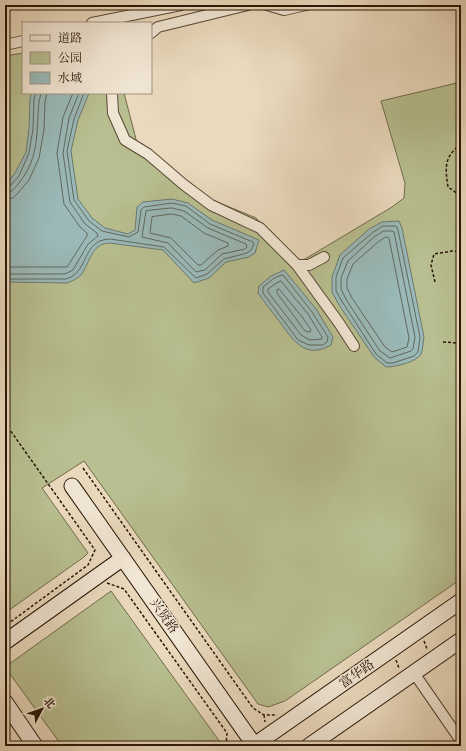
<svg xmlns="http://www.w3.org/2000/svg" width="466" height="751" viewBox="0 0 466 751" font-family="Cardo,'Noto Serif SC',serif">
<style>
.green{fill:#b8bf90;stroke:#706a4a}
.water{fill:#9ab9b8;stroke:#6c7870}
.lines{fill:none;stroke-linecap:round;stroke-linejoin:round}
.shore{stroke:#61685e;stroke-width:1}
.street-casing{stroke:#584733;stroke-width:12}
.secondary-casing{stroke:#281605;stroke-width:17}
.path{stroke:#281605;stroke-width:1.5;stroke-dasharray:3 2;stroke-linecap:butt}
.street{stroke:#f1e6d4;stroke-width:10}
.secondary{stroke:#f1e6d4;stroke-width:15}
.labels{text-anchor:middle;dominant-baseline:central;stroke-width:3;stroke-linejoin:round;paint-order:stroke}
.street-label{font-size:13px;fill:#281605;stroke:#f1e6d4}
</style>
<rect width="100%" height="100%" fill="#ead9bd"/>
<filter id="stains"><feTurbulence type="fractalNoise" baseFrequency=".005" numOctaves="4"/><feColorMatrix values="0 0 0 0 .2 0 0 0 0 .09 0 0 0 0 .02 0 0 0 .5 -.17"/></filter>
<radialGradient id="worn" r=".72"><stop offset=".6" stop-color="#630" stop-opacity="0"/><stop offset="1" stop-color="#630" stop-opacity=".3"/></radialGradient>
<path class="green" d="M23 53V93H124L137 143 205 197 256 218 297 262H300L392 207 404 198 405 183 381 101 461 82V579L285 701 268 707 258 704 84 461 42 488 88 553 84 557 5 613V56Z
M111 591 220 742 214 746H62L5 667Z"/>
<path class="water" d="M32 93H89L78 120 71 151 78 199 92 218 105 228 128 234 135 230 137 207 143 202 172 199 188 203 212 220 259 240 255 253 249 257 226 262 209 278 194 283 163 250 109 243C91 244 90 263 81 275 77 279 72 281 67 283L5 282V186L15 173 26 152 29 129 30 98Z
M399 221 402 228 424 337C423 342 423 349 421 354 417 362 395 367 386 367L374 357 339 305 332 292V277L340 255 369 229 382 222Z
M284 270 316 309 333 337 331 345C305 360 293 340 279 321 272 312 265 303 258 293L259 286 271 276Z"/>
<g class="lines">
<path class="shore" d="M5 188 9 187 19 176 29 153 33 129 34 99 36 93
M5 193C12 193 15 188 19 183 40 157 36 132 39 102 39 99 41 96 41 93
M5 199 13 198 18 193 29 180 39 158 44 130 45 102 47 93
M172 208 184 211 208 228 246 244 247 247 245 249 222 254 205 270 196 272 168 243 142 237 146 211Z
M172 214 181 216 204 233 228 243V246L218 250 201 265H198L171 238 150 233 152 217Z
M383 226H396L398 230 420 337 418 352 414 356 393 363H387L376 354 343 303 336 291V277L343 258 372 233Z
M384 231H392L394 232 415 337 413 349 411 351 390 358 380 351 347 301 341 289V278L348 261 374 237Z
M386 237 389 238 409 338 407 347 392 352 385 347 352 298 347 288V279L353 264 378 242Z
M5 267H67L87 236V233L80 227 64 204 57 153 63 117 73 93
M5 274H65L73 270 88 244 98 236 97 233 85 224 70 202 63 153 69 118 79 93
M282 275 284 276 312 312 328 337 327 342 323 345H309L298 340 263 293V287L273 279Z
M5 279H66C90 272 81 240 110 239L164 247 196 278 207 274 224 259 247 253 251 250 254 244 253 242 210 224 186 206 172 203 144 207 141 210 138 232 129 237 102 231 89 221 74 200 67 151 74 119 84 93
M281 281 308 314 322 337V339L310 340 301 335 268 292V289L275 284Z
M279 289 303 318 311 330 310 332 305 331 277 293V290Z"/>
<defs>
<path id="street" d="M267 5 284 10 306 5
M92 23 181 5
M151 33 158 27 248 5
M5 45 23 41
M112 93 113 113 125 140 148 154 183 184 211 205 260 228 297 265H309L324 257
M297 265 339 323 354 346
M414 673 461 741"/>
<path id="secondary" d="M72 486 255 746
M5 642 123 558
M5 702 35 746
M253 746 461 601
M309 746 461 640"/>
</defs>
<use href="#street" class="street-casing"/>
<use href="#secondary" class="secondary-casing"/>
<path class="path" d="M461 144C444 157 445 167 448 187L461 196
M435 282 431 265 434 254 452 251 461 252
M443 342 457 343 461 329
M5 423 95 550 88 565 5 626
M83 468 253 708 264 715H277
M107 583 124 589 227 733 226 746
M424 641 427 649
M396 660 399 668
M5 685 9 690
M264 715 265 722
M226 743 233 744"/>
<use href="#street" class="street"/>
<use href="#secondary" class="secondary"/>
</g>
<g class="labels">
<g class="street-label">
<text transform="translate(164 616) rotate(55)">兴贤路</text>
<text transform="translate(357 674) rotate(-35)">富华路</text>
</g>
</g>
<rect width="466" height="751" fill="none" stroke="#ead9bd" stroke-width="20"/>
<rect x="6" y="6" width="454" height="739" fill="none" stroke="#281605" stroke-width="2"/>
<rect x="10" y="10" width="446" height="731" fill="none" stroke="#281605"/>
<rect x="22" y="22" width="130" height="72" fill="#f1e6d4" stroke="#a19381"/>
<rect x="30" y="35" width="20" height="6" fill="#f1e6d4" stroke="#a19381"/>
<text x="58" y="42" font-size="12" fill="#281605">道路</text>
<rect x="30" y="52" width="20" height="12" fill="#b8bf90" stroke="#a19381"/>
<text x="58" y="62" font-size="12" fill="#281605">公园</text>
<rect x="30" y="72" width="20" height="12" fill="#9ab9b8" stroke="#a19381"/>
<text x="58" y="82" font-size="12" fill="#281605">水域</text>
<g transform="translate(42 709) rotate(49)" stroke="#f1e6d4" stroke-width="3" paint-order="stroke">
<path d="M0-3L7 15L0 10L-7 15Z" fill="#281605"/>
<text y="-6" font-size="11" font-weight="bold" text-anchor="middle" fill="#281605">北</text>
</g>
<rect width="100%" height="100%" filter="url(#stains)"/>
<rect width="100%" height="100%" fill="url(#worn)"/>
</svg>
